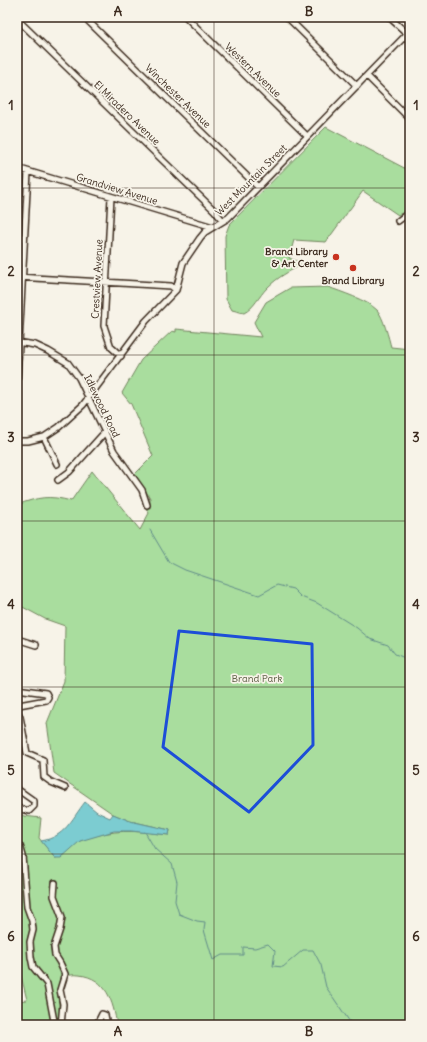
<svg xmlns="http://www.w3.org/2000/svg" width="427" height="1042" viewBox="0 0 427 1042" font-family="Delius,sans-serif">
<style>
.green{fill:#a9dd9e;stroke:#72845e}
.water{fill:#7bccd1;stroke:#618b89}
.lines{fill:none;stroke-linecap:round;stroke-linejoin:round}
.stream{stroke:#618b89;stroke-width:1}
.minor-casing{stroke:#3b2a1e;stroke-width:8}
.minor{stroke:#f7f3e8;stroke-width:5}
.marked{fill:none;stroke:#1d4ed8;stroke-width:3;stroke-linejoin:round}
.grid{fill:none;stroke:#3b2a1e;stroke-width:1;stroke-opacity:0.55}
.poi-dot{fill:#c8321e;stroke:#f7f3e8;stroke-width:1.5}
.labels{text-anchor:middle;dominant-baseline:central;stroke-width:3.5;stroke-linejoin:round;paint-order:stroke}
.street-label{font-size:10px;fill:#3b2a1e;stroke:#f7f3e8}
.poi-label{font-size:10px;font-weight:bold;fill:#3b2a1e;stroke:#f7f3e8;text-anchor:end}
.park-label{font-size:10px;fill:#56573e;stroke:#f7f3e8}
.neatline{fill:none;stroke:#3b2a1e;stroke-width:1.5}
.grid-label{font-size:13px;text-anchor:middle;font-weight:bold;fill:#3b2a1e}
</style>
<rect width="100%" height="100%" fill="#f7f3e8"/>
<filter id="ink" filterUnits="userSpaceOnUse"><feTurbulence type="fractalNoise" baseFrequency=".025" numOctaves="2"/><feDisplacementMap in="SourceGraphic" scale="8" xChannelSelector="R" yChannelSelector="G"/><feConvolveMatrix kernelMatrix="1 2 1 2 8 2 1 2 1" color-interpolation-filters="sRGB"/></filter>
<g filter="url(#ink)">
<path class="green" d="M326 127 410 171V209L398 215 363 191 326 242 294 240 289 258 297 261 301 265C288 272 278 277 267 288 259 296 254 308 244 313L232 310 226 299 225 236 229 225Z
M328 287C341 292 367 300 377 310 383 316 389 339 391 347L410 349V1025H117C113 1002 107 978 79 975 73 974 66 976 60 976L58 995 60 1015 55 1025H21L17 1001 27 1000 17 959V813L24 816 41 818 39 838 55 858C66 857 71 846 80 841 85 839 90 837 95 836 123 828 141 832 169 835L170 830 130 821 113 814 54 773 47 723 64 681 65 626 45 619 17 604V505C38 497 49 495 71 501L92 471 140 530 149 513 145 507 150 504V498L135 474 153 456 131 404 122 393 141 360 172 331 176 332V329L261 337 254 322 266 302 290 288Z"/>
<path class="water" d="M85 802 97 812 110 818 113 814 130 821 170 830 169 835 131 831H114L80 841 61 858H55L41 841C65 837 71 820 85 802Z"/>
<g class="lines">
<path class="stream" d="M408 220 410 221
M150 530 169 562 185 570 259 595 277 585 293 589 301 597 317 603 357 628 370 639 388 645 395 654 410 660
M145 832 155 849 172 864 177 882 175 901 179 914 197 921 205 922 204 930 213 960 222 955H243V947L255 948 268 944 275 951 273 966 283 967 303 950H313L321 965 326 987 352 1025"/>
<defs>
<path id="minor" d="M84 17 258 187
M186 17 307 136
M287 17 357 86
M389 17 410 36
M17 19 215 211 223 221
M367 76 410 119
M17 168 213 227
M111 197 104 326 111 347 121 356
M398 221 410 212
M17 277 171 286 176 290
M17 342 35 345 48 351 68 363 79 378 114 451 142 490 147 505
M17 382 28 172
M44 437 57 464
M17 441H28L44 437 59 427 83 405 146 321 176 290 183 263 200 238 205 232 228 218 410 31
M58 480 69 472 105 432
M17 639 36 645
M17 689 46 693 48 697 46 700 19 705 17 709
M17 710 20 717 27 753 43 760 44 777 51 782 65 788
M17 789 34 801V806L29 811 17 808
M17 844 20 846 23 856 27 907 32 921 33 930 30 942 31 957 33 967 47 984 54 1021 61 1023
M55 883 54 896 62 917 60 929 54 947 55 955 60 963 65 974 60 990 63 1004 61 1025
M99 1025V1020L102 1014 105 1015 107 1025"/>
</defs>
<use href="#minor" class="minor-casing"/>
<use href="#minor" class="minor"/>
</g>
</g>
<path class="marked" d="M179 631 312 644 313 745 249 812 163 747Z"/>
<path class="grid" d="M214 17V1025M17 188H410M17 355H410M17 521H410M17 687H410M17 854H410"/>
<g class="poi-dot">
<circle cx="336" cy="257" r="4"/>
<circle cx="353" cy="268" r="4"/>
</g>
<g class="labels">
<g class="street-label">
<text transform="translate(253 70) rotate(44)">Western Avenue</text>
<text transform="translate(178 96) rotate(44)">Winchester Avenue</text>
<text transform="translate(127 113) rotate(44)">El Miradero Avenue</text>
<text transform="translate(251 180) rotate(-45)">West Mountain Street</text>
<text transform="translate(117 189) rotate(17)">Grandview Avenue</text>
<text transform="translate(97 279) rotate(-87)">Crestview Avenue</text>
<text transform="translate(102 406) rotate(64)">Idlewood Road</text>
</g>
<g class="poi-label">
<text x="328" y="251">Brand Library<tspan x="328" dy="12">&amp; Art Center</tspan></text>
<text x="353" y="280" text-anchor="middle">Brand Library</text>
</g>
<g class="park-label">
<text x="257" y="678">Brand Park</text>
</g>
</g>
<rect width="427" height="1042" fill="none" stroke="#f7f3e8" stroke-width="44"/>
<rect x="22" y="22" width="383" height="998" class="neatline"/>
<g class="grid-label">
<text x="118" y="16">A</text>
<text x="309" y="16">B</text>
<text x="11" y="110">1</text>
<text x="416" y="110">1</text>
<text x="11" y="276">2</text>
<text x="416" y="276">2</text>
<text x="11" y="442">3</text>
<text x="416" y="442">3</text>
<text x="11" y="609">4</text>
<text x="416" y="609">4</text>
<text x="11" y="775">5</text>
<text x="416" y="775">5</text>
<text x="11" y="941">6</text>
<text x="416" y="941">6</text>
<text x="118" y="1036">A</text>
<text x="309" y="1036">B</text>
</g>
</svg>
